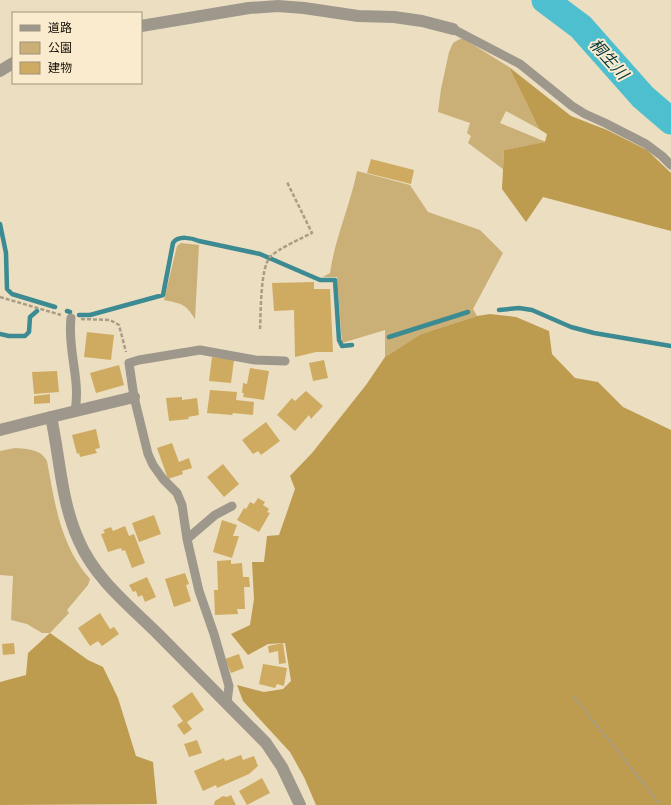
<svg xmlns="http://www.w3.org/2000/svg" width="671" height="805" viewBox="0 0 671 805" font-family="Figtree,'Noto Sans JP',sans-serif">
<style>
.green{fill:#caaf76}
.forest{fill:#bd9b4f}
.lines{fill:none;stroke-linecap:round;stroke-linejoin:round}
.stream{stroke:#3c8a92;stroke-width:4.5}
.river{stroke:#4dbfce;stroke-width:27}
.building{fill:#ceab60}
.path{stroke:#a89d86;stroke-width:2.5;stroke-dasharray:4 2;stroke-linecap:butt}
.service{stroke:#9e988c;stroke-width:9}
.minor{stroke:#9e988c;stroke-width:12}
.tertiary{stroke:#9e988c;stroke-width:12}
.labels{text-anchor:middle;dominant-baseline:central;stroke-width:4;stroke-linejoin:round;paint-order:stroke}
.water-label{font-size:16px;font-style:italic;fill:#00373e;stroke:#faebce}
</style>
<rect width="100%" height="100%" fill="#ecdec1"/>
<path class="green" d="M460 39H464L509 67 539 129 506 111 500 123 546 142 504 150 503 169 468 143 471 136 467 133 470 123 438 112 441 89 449 52 453 43Z
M357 171 410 185 428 212 480 230 503 253 473 309 477 316 421 334 385 357V330L342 343 337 277H323L330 273C335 238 350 206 357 171Z
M181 243 199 245 195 319C185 303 182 304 164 300L177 246Z
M15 448C27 449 41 449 47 461 55 504 60 545 90 579L88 585 67 610 69 613 50 633H42L27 624 11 620 13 576 0 575V451Z"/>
<path class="forest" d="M509 67 571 116 607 130 647 150 671 173V231L543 197 526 222 502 189 504 150 545 142 547 134 539 129Z
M490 314 516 317 549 331 552 354 575 378 598 382 623 407 671 430V805H316L304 777 290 752 243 701 237 685 264 692 283 689 291 681 285 643 268 644 248 655 231 634 250 625 254 599 252 562H264L267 536 279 535 295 489 290 476 312 453 366 385 385 357 421 334 477 316Z
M50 633 88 660 103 667 118 698 136 756 153 762 157 804 0 805V682L26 675 28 653Z"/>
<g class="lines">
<path class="stream" d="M0 224 6 253 7 289 12 294 55 307
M499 310 519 308 532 310 571 327 594 333 671 346
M67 311 70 312
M79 315H90L163 295 173 243C178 235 192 238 199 241L260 254 320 280H335L339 340 342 346 352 345
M0 334 9 336H25L29 332 30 317 37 311
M389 337 468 312"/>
<path class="river" d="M545 0 581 27 643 97 671 121"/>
</g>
<path class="building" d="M371 159 414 170 411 184 367 173Z
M314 282V289H330L333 352H316L295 357 294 310 274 311 272 283Z
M87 332 114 335 111 360 84 357Z
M212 357 234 360 231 383 209 381Z
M324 360 328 378 313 381 309 363Z
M119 365 124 385 96 393 90 373Z
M250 368 269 371 264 400 243 397 244 393H242L243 383 247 384Z
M57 371 59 392 34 394 32 372Z
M210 390 237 392 236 400 254 402 253 415 233 413 232 415 207 413Z
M306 391 323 406 311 419 309 415 295 431 277 415 292 398 295 401Z
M50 394V403L34 404V396Z
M182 397V400L197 398 199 415 188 417 189 419 169 421 166 398Z
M266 422 280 441 261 455 258 451 253 454 242 440Z
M96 429 100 448 95 449 97 453 80 457 79 453 77 454 72 435Z
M172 443 179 462 189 458 192 468 182 471 183 474 168 479 157 448Z
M223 464 239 484 224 497 207 477Z
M258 498 265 502 263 505 269 509 267 512 270 513 259 532 237 520 244 508 246 509 250 502 254 504Z
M154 515 161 534 139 542 132 523Z
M222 520 237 525 233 536H239L232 558 213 552Z
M125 526 129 536 134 534 145 563 132 568 125 550 122 551 121 548 108 552 101 534 105 533 103 530 111 527 113 531Z
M231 560V564L242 563 243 577H249L250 587H244L245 609H237L238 614 215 615 214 590H218L217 561Z
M185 573 189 584 186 585 191 601 174 607 165 579Z
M147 577 156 597 145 602 142 595 138 597 136 591 133 592 129 585Z
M100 613 110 629 114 627 119 634 102 646 98 641 90 646 78 628Z
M14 643 15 654 3 655 2 644Z
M283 643 286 663 279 664 278 651 269 653 268 646Z
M239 654 244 668 231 673 225 659Z
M263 664 287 668 284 686 277 684 275 688 259 684Z
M192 692 204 710 187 722 192 729 184 735 177 725 183 721 172 706Z
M197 740 202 753 189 757 184 744Z
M241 755 243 760 254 756 258 766 249 774 217 788 216 785 203 791 194 771 224 758 225 761Z
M262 778 270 793 247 805 239 791Z
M231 795 236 805H214L215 801 223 796 227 797Z"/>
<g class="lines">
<path class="path" d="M0 297 61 315
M81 319 110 320 119 325 126 352
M260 329C261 313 260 266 271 256 278 249 302 238 312 233L287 182
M574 697 661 805"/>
<path class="service" d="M453 29 520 64 572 106 585 114 605 123 646 144 662 156 671 165
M71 318C67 349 81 380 75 411
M187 539 215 515 232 506
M227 703 229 686 214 634 199 591 187 539 182 505 177 493 163 479 153 465 148 454 134 397 129 363 139 360 200 350 255 360 285 361"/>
<path class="minor" d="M141 26 249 8 278 6 304 8 358 16 394 17 422 21 453 29
M0 71 13 63
M51 417 134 397"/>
<path class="tertiary" d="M0 430 51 417C60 458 61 502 79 541 95 579 131 607 159 635 195 671 230 707 266 743L282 767 300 805"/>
</g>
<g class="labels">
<g class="water-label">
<text transform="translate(609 59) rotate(48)">桐生川</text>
</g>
</g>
<rect x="12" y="12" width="130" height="72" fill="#faebce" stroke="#9e937e"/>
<rect x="20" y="25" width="20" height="6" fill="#9e988c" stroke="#9e937e"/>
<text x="48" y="32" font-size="12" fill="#130e05">道路</text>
<rect x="20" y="42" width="20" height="12" fill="#caaf76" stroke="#9e937e"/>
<text x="48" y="52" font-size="12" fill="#130e05">公園</text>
<rect x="20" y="62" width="20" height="12" fill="#ceab60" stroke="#9e937e"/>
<text x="48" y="72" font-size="12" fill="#130e05">建物</text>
</svg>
